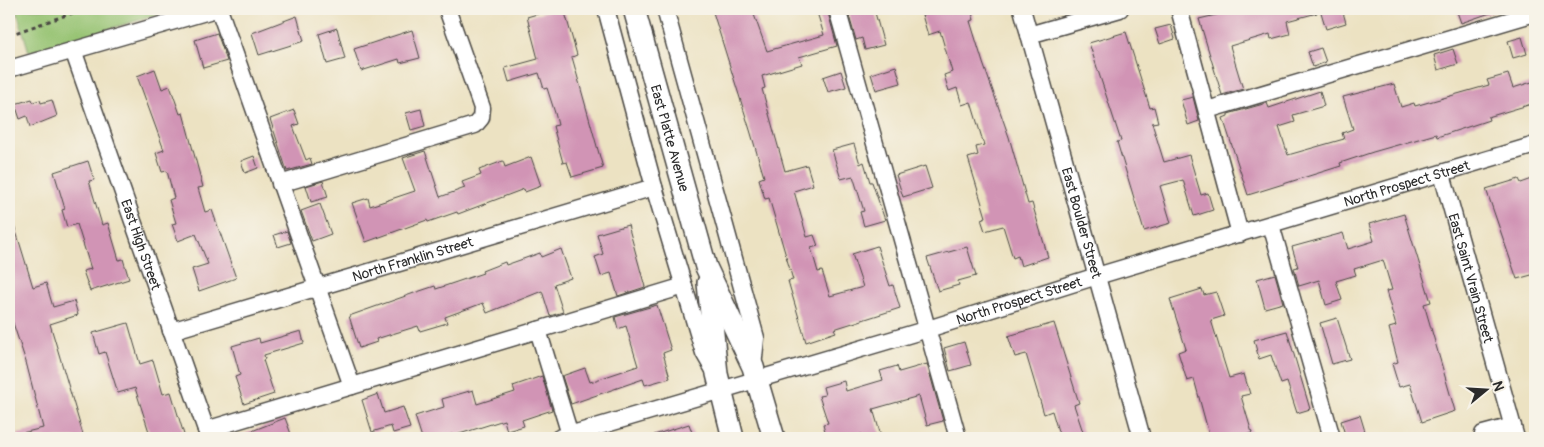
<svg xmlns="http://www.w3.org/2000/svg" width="1544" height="447" viewBox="0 0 1544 447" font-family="Pangolin,sans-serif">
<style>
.green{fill:#96c372;stroke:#60774e}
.building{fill:#d194b5}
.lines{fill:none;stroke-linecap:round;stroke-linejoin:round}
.minor-casing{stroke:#484642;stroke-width:19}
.major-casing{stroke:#484642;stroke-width:24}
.path{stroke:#484642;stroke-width:3;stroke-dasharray:4 4;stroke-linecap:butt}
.minor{stroke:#fff;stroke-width:16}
.major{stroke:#fff;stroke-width:21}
.labels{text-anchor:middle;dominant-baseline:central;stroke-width:4;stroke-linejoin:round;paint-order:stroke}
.street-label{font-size:14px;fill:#2b2b2b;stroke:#f7f3e8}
</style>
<rect width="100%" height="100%" fill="#f7f3e8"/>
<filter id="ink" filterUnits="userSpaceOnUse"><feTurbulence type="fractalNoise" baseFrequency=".02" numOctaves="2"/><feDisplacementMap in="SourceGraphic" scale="10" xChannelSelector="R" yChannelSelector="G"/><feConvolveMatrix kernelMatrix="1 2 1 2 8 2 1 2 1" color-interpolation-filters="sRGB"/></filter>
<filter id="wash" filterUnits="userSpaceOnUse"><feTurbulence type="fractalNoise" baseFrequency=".0096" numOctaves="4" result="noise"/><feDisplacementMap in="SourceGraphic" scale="20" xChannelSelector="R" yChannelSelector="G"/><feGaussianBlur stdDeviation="1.12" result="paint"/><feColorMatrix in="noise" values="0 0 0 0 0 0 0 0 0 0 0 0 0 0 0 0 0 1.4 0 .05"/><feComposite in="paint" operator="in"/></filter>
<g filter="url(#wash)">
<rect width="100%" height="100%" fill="#ece2c2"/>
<path class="green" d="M16 9H178L29 52Z"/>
<g id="blocks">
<path class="building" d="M554 9H564L577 55 572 57 603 168 572 177 567 162 563 163 553 126 558 125 555 113 547 88 544 89 539 73 509 82 505 68 538 59 527 17Z
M712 9H752L767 51 824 35 816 9H827L837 46 799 57 802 64 762 76 765 88 762 89 785 171 807 165 813 185 794 191 807 237 814 235 818 246 811 248 818 272 822 271 830 296 863 287 852 254 877 246 890 286 893 285 900 308 834 329 836 332 806 342 788 281 793 280 769 198 765 199 759 179 764 177 750 130Z
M847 9H874L884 45 865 50 862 38 856 40Z
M943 9H971L974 20 970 21 983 63 1009 137 1028 204 1032 203 1048 257 1021 266 1018 256 1013 258 1003 226 985 231 981 219 986 217 968 158 978 155 976 147 984 145 971 102 962 105 957 88 949 91 944 75 952 72 940 31 928 35 922 15Z
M1241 9H1317V13L1287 21 1290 34 1271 39 1270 34 1230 46 1243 89 1222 95 1199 19Z
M1320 9H1342L1346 23 1326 29Z
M1456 9H1496V11L1461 23Z
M297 16 304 41 259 55 252 33Z
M1171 25 1175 39 1160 44 1155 29Z
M337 28 345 59 327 64 319 34Z
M412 30 420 58 400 63 399 59 361 71 354 49Z
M1126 32 1150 108 1154 107 1158 122 1152 123 1164 162 1189 155 1201 195 1208 193 1213 210 1194 216 1183 180 1160 186 1171 223 1144 231 1117 142 1121 141 1089 43Z
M217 33 227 61 203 68 195 40Z
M1522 37 1527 54 1513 58 1508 41Z
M1321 48 1326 62 1313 67 1308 52Z
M1453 49 1458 64 1438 70 1434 55Z
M896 66 901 83 876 90 871 74Z
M155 69 162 89 170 86 180 114 183 113 203 187 198 188 205 212 212 210 236 278 199 291 192 269 208 264 196 234 178 241 172 224 176 223 169 200 174 198 167 171 162 172 156 153 164 150 137 76Z
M841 71 846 87 828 92 823 77Z
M1508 74 1513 88 1535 81V103L1488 117 1489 120 1437 137 1436 134 1373 152 1340 163 1341 166 1248 195 1223 118 1228 116V114L1267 103 1269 108 1320 91 1324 106 1293 115 1295 122 1279 127 1288 155 1344 139 1342 133 1353 129 1343 97 1394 84 1401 107 1414 103 1415 106 1489 85 1487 80Z
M1193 97 1199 121 1188 125 1181 100Z
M32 99 33 102 40 100 41 103 52 100 57 116 30 127 27 116 20 119 15 104Z
M421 109 425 126 411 130 406 113Z
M294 110 299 124 293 126 306 160 310 158 312 164 287 171 270 119Z
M854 144 860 164 864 162 870 182H872L885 220 864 226 860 212 864 211 853 176 841 179 832 150Z
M425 151 440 197 465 188 462 182 481 175 479 170 503 161 505 167 531 157 541 186 525 192 524 189 458 214 457 212 428 222 427 220 366 242 352 203 368 198 370 206 415 191 403 158Z
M254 156 258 168 245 173 241 161Z
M88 161 94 180 89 181 102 225 108 223 119 260 123 259 129 279 90 291 83 271 91 269 77 224 67 227 62 210 65 209 54 172Z
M925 166 932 188 903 197 896 175Z
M1535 178V274L1517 279 1486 189 1519 179 1521 183Z
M323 181 328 197 311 202 306 186Z
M320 204 331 234 312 241 301 211Z
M1404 214 1431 302 1424 304 1455 411 1422 422 1410 384 1399 387 1392 364 1398 362 1389 328 1396 326 1386 291 1392 290 1383 260 1354 269 1356 275 1336 281 1342 300 1326 305 1319 280 1299 286 1294 268 1298 267 1292 247 1343 233 1348 249 1374 241 1369 224Z
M12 218 33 287 46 283 53 307 74 301 78 315 50 324 84 438H19L18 434 43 428 26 362 9 311V219Z
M628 225 645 287 618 296 611 273 601 276 595 257 603 254 597 234Z
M287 231 291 243 278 247 274 235Z
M967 247 976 276 958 281 959 285 938 291 927 258Z
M561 249 571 278 554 284 563 312 550 316 542 291 487 313 483 303 445 317 447 323 420 331 418 326 376 339 377 342 359 348 349 316 417 292 435 286 436 289 483 273 482 271 505 262 506 265 540 253 541 257Z
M1275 274 1283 303 1265 308 1257 279Z
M1202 289 1204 295 1216 292 1224 316 1211 320 1229 378 1244 374 1250 394 1241 396 1252 433 1236 438H1210L1194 379 1187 381 1178 352 1186 349 1170 299Z
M657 305 671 350 663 353 670 378 645 385 643 379 571 404 562 376 585 368 590 382 638 366 626 326 618 329 615 317Z
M1337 318 1350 359 1332 364 1320 323Z
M128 323 140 364 153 360 163 394 171 392 185 438H151L135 388 118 393 105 352 99 354 93 333Z
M1054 323 1079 403 1074 405 1085 438H1060L1052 411 1044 414 1026 354 1015 357 1008 336Z
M301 331 304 343 264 355 265 359 263 360 274 394 244 404 235 377 240 375 232 346 259 338 260 343Z
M1287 331 1310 409 1297 413 1287 382 1281 384 1271 355 1259 359 1254 340Z
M964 342 971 365 950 371 944 348Z
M927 364 943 421 927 425 919 396 873 409 881 436 863 438 862 434 847 438H827L823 424 828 423 819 396 825 395 823 387 844 381 846 391 883 380 880 371 897 366 899 372Z
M542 376 552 410 522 420 524 426 507 431 504 420 453 436 452 434 440 438H422L415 416 444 407 442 399 473 390 477 404 515 392 513 386Z
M378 394 384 413 403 407 410 428 393 433 391 426 372 432 362 400Z
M1360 415 1367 438H1346L1341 421Z
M285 418 291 434 281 438H234Z
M689 424 694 438H654V435Z"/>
</g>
</g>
<g filter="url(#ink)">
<use href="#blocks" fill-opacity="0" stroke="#484642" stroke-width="1"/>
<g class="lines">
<defs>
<g id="minor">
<path d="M219 9 352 386"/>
<path d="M606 9 654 187 704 353 715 372"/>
<path d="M665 9 756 338 753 367"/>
<path d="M837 9 958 438"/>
<path id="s1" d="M1022 9 1142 438"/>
<path d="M1179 9 1240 234"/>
<path d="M1029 35 1120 9"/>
<path id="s2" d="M73 50 209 438"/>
<path d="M9 69 216 9"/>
<path d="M1207 110 1535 13"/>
<path id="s3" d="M1442 174 1516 438"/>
<path d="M280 184 475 125 481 118 482 108 447 9"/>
<path d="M1271 225 1332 438"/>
<path d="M538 330 571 438"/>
<path id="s4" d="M171 331 654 187"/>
<path d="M206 430 684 286"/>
<path d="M1483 434 1513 426"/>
<path id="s5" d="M559 438 928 329 1097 276 1535 145"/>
</g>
<g id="major">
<path id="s6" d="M634 9 706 267 753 367 774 438"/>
<path d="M708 283 717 374 733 438"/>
</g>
</defs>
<use href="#minor" class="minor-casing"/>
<use href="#major" class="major-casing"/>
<path class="path" d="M9 35 84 9"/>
<use href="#minor" class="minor"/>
<use href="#major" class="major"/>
</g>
</g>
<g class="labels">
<g class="street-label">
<text stroke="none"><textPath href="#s6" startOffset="134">East Platte Avenue</textPath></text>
<text stroke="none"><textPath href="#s5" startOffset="885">North Prospect Street</textPath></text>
<text stroke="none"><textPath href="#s1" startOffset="222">East Boulder Street</textPath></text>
<text stroke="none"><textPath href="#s2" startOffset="206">East High Street</textPath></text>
<text stroke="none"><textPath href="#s4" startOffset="252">North Franklin Street</textPath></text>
<text stroke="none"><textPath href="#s3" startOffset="108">East Saint Vrain Street</textPath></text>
<text stroke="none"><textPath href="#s5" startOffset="480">North Prospect Street</textPath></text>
</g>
</g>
<rect width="1544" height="447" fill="none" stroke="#f7f3e8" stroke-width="30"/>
<g transform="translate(1486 390) rotate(72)" stroke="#f7f3e8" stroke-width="4" paint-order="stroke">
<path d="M0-4L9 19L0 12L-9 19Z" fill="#2b2b2b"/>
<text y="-8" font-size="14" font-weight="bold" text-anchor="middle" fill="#2b2b2b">N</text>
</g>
</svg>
